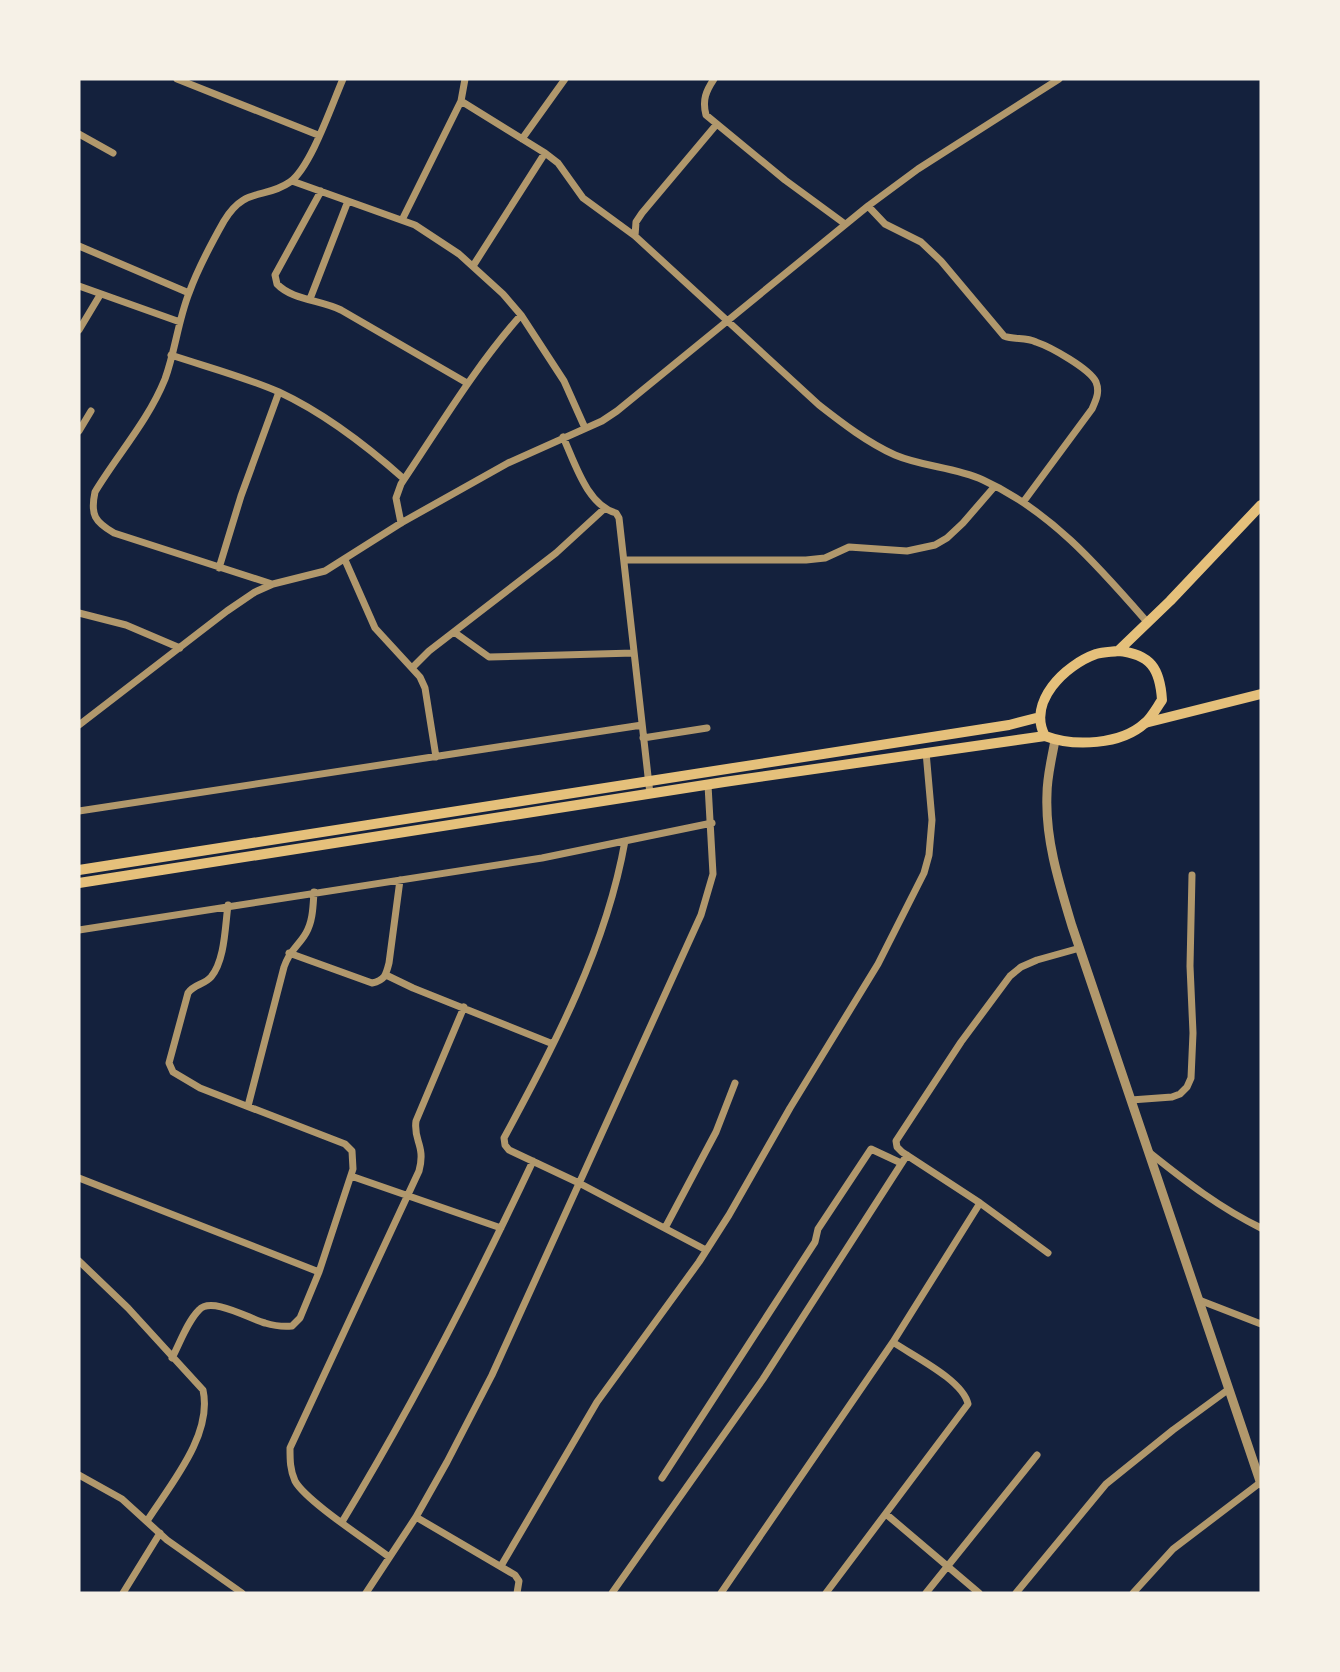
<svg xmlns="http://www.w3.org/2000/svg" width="1340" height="1672" viewBox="0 0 1340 1672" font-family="'Varela Round',sans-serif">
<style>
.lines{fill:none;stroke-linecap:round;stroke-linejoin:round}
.minor{stroke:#b1986c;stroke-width:7}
.tertiary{stroke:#b1986c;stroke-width:9}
.secondary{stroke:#e5c07b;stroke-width:10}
.primary{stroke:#e5c07b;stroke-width:10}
</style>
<rect width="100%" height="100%" fill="#14213d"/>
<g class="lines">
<path class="minor" d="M177 79 318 135
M714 79C706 91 702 100 706 115L785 180 845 224
M461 101 545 153 558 163 583 198 635 236
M716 125 642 213 636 222 635 236 819 405C842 423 868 443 895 455 923 467 955 467 983 480 1051 511 1099 567 1148 623
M79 134 113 153
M522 139 565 79
M292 181 415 225 459 254 503 294 521 315 564 381 585 428
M321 191 275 275 277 284C292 300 321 300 341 310L467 383
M868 206 885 224 921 242 941 261 1004 336C1014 340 1026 337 1036 342 1051 347 1090 369 1096 382 1100 392 1096 400 1092 409L1024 501
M402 220 461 101 465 79
M79 246 189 293
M473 266 545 153
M79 286 180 322
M310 299 348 201
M79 330 100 295
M171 355C207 367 245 377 279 392 324 413 367 446 404 479
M79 431 91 411
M563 437C575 463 587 505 616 513L619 518 650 794
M401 523 396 498 401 484C440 426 475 367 521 315
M345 560 375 628 420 677 425 688 436 757
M625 560H806L825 558 849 547 907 551 935 545 947 538 963 523 995 486
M219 568 241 496 279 392
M272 584 114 533C95 522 90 515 95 492 118 454 148 421 165 379 175 352 178 321 189 293 198 268 211 244 224 221 245 186 264 200 290 182 311 167 332 104 343 79
M79 613 126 625 180 648
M454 632 489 657 634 653
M413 667 429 651 556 553 604 509
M79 725 227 611 255 592 273 584 325 571 401 523 508 463 602 421 617 411 868 206 918 169 1059 79
M643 738 707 728
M79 811 642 725
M625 841C606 948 555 1043 504 1138L505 1145 509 1150 579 1183 706 1250
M79 930 542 858 712 823
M289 953 372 983C385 980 386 975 389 963L400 880
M386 975 413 988 553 1044
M1131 1100 1172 1097 1180 1094 1187 1087 1191 1078 1193 1033 1190 966 1192 875
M248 1106 284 967C290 949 298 947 306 933 313 921 313 906 314 892
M1150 1153C1185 1181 1220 1208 1261 1228
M351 1176 501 1228
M79 1178 319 1272
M665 1228 716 1132 735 1083
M1048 1253 980 1203 902 1152 897 1147 896 1141 961 1042 1010 976 1021 967 1037 960 1080 948
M79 1261 128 1308 203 1390C213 1435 170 1485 147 1521
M1199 1300 1261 1324
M172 1358C180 1343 187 1322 199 1310 211 1296 250 1319 265 1323 275 1326 283 1327 292 1326L300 1318 319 1272 353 1169 352 1151 345 1144 200 1088 173 1072 169 1063 188 993C194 984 204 985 211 977 225 960 225 927 228 905
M79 1475 122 1499 167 1540 242 1593
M662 1478 815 1242 818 1229 871 1149 901 1163
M886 1514 979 1593
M416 1517 515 1575 519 1581 517 1593
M342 1522C413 1405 475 1284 533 1161
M389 1557C368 1541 306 1501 295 1481 290 1470 290 1460 290 1448L419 1171C426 1145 413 1141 416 1121L464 1007
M501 1566 597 1402 699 1262 729 1215 790 1108 878 964 924 873 929 855 932 820 926 752
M123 1593 160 1533
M366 1593 416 1517 447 1462 492 1375 701 915 713 874 708 785
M612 1593 763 1379 907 1155
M721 1593 893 1342 980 1203
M826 1593 968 1404C963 1380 913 1356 893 1342
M926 1593 1037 1455
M1016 1593 1106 1484 1173 1430 1229 1389
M1133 1593 1173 1549 1261 1482"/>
<path class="tertiary" d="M1055 740C1052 758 1047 776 1047 794 1045 839 1059 883 1072 926L1261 1484"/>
<path class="secondary" d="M1145 723 1261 694"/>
<path class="primary" d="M1118 651C1151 654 1160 669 1162 700 1157 707 1152 717 1145 723 1121 745 1074 747 1045 736 1027 702 1065 665 1096 654 1103 652 1111 652 1118 651Z
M1118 651 1170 601 1261 505
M79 870 1009 725 1040 717
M79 883 724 782 1045 736"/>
</g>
<rect width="1340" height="1672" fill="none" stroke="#f6f1e7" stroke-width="161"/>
</svg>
